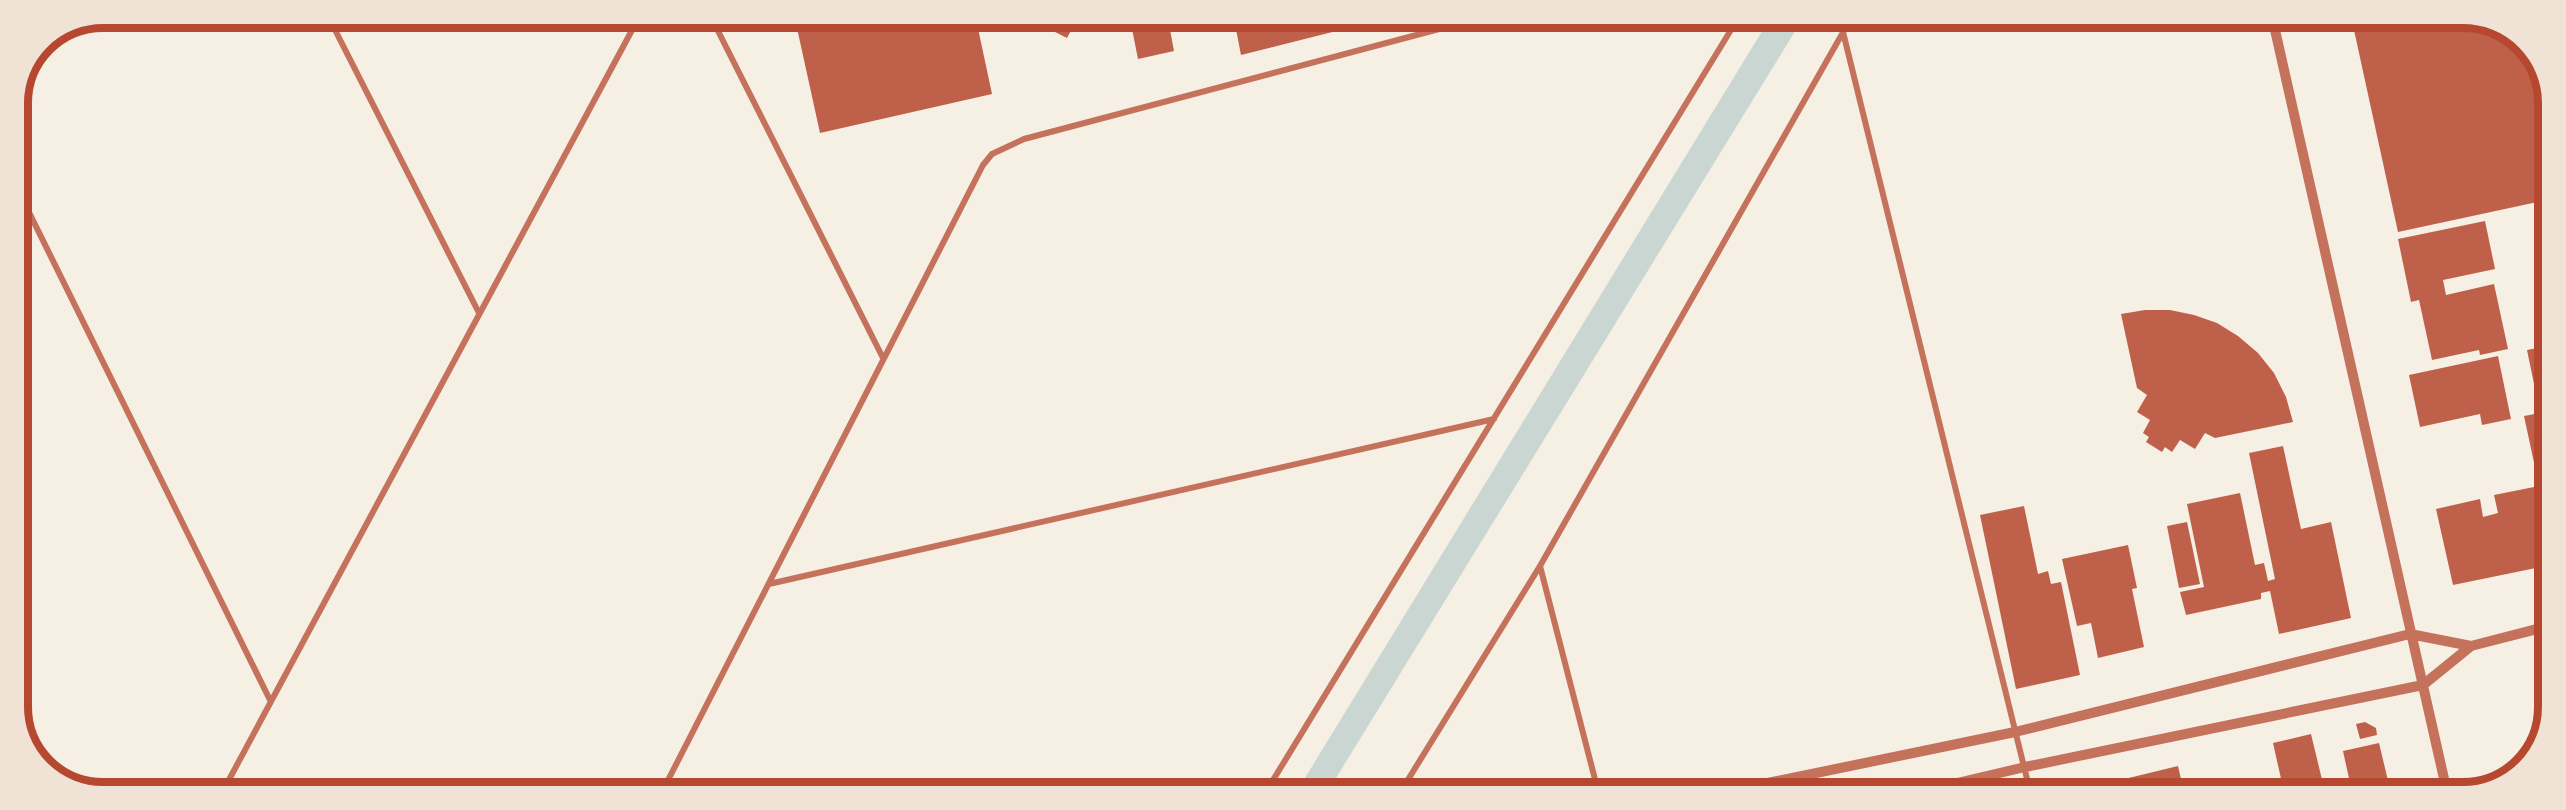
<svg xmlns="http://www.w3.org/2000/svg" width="2566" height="810" viewBox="0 0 2566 810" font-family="'Golos Text',sans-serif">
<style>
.water{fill:#c9d6d2}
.building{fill:#bf614a}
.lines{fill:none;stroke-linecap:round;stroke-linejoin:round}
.minor{stroke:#c5725c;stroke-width:6}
.tertiary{stroke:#c5725c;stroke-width:10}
.rim{fill:none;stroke:#b5482f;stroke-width:8}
</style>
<rect width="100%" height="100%" fill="#f6efe4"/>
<path class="water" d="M1769 20H1802L1328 791H1297Z"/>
<path class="building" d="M795 19H976L992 94 820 133Z
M1029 19H1077L1067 38Z
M1130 19H1168L1174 51 1138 59Z
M1234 19 1380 20 1241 55Z
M2395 21H2485L2530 51 2548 98 2547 200 2398 232 2354 30Z
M2485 221 2495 269 2443 280 2446 295 2494 284 2508 349 2480 355 2479 350 2432 360 2419 300 2411 302 2398 239Z
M2145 310H2170L2194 315 2217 323 2238 336 2258 353 2274 373 2286 397 2293 422 2215 438 2205 433 2195 449 2180 440 2172 452 2165 447 2162 452 2146 442 2149 437 2143 433 2150 420 2137 412 2147 395 2137 388 2121 314Z
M2547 346 2546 484 2542 485 2546 501V566L2453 585 2436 509 2480 499 2483 517 2498 513 2494 495 2539 486 2524 416 2540 413 2527 350Z
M2498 356 2511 419 2482 425 2480 414 2420 427 2409 375Z
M2283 446 2301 529 2331 522 2351 618 2279 634 2270 591 2261 593V599L2186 615 2180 592 2204 587 2187 504 2240 493 2255 565 2264 563 2268 581 2275 579 2249 453Z
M2024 506 2038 574 2048 571 2051 584 2061 582 2080 675 2016 689 1980 515Z
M2187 522 2200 584 2179 588 2167 526Z
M2128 545 2137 588 2132 589 2144 647 2098 658 2091 623 2077 626 2062 559Z
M2365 722 2376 728 2377 735 2360 739 2356 724Z
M2311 734 2325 792H2284L2273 743Z
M2379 743 2390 789 2378 792H2352L2343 751Z
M2178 766 2184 792H2110L2108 783Z"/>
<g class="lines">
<path class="minor" d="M329 18 479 313
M712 19 883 358
M1843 32 2030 791
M18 190 270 700
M1540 566 1598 791
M769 584 1494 419
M224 789 638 19
M663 790 983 165 992 154 1024 139 1473 20
M1267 790 1737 20
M1401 791 1540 566 1850 20"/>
<path class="tertiary" d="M2273 21 2447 792
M1729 791 2015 732 2410 634 2471 646 2545 627
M1923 791 2025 767 2423 685 2471 646"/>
</g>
<path d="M0 0H2566V810H0ZM103 28H2463A75 75 0 0 1 2538 103V707A75 75 0 0 1 2463 782H103A75 75 0 0 1 28 707V103A75 75 0 0 1 103 28Z" fill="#f1e2d6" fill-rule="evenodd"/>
<path class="rim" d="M103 28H2463A75 75 0 0 1 2538 103V707A75 75 0 0 1 2463 782H103A75 75 0 0 1 28 707V103A75 75 0 0 1 103 28Z"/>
</svg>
